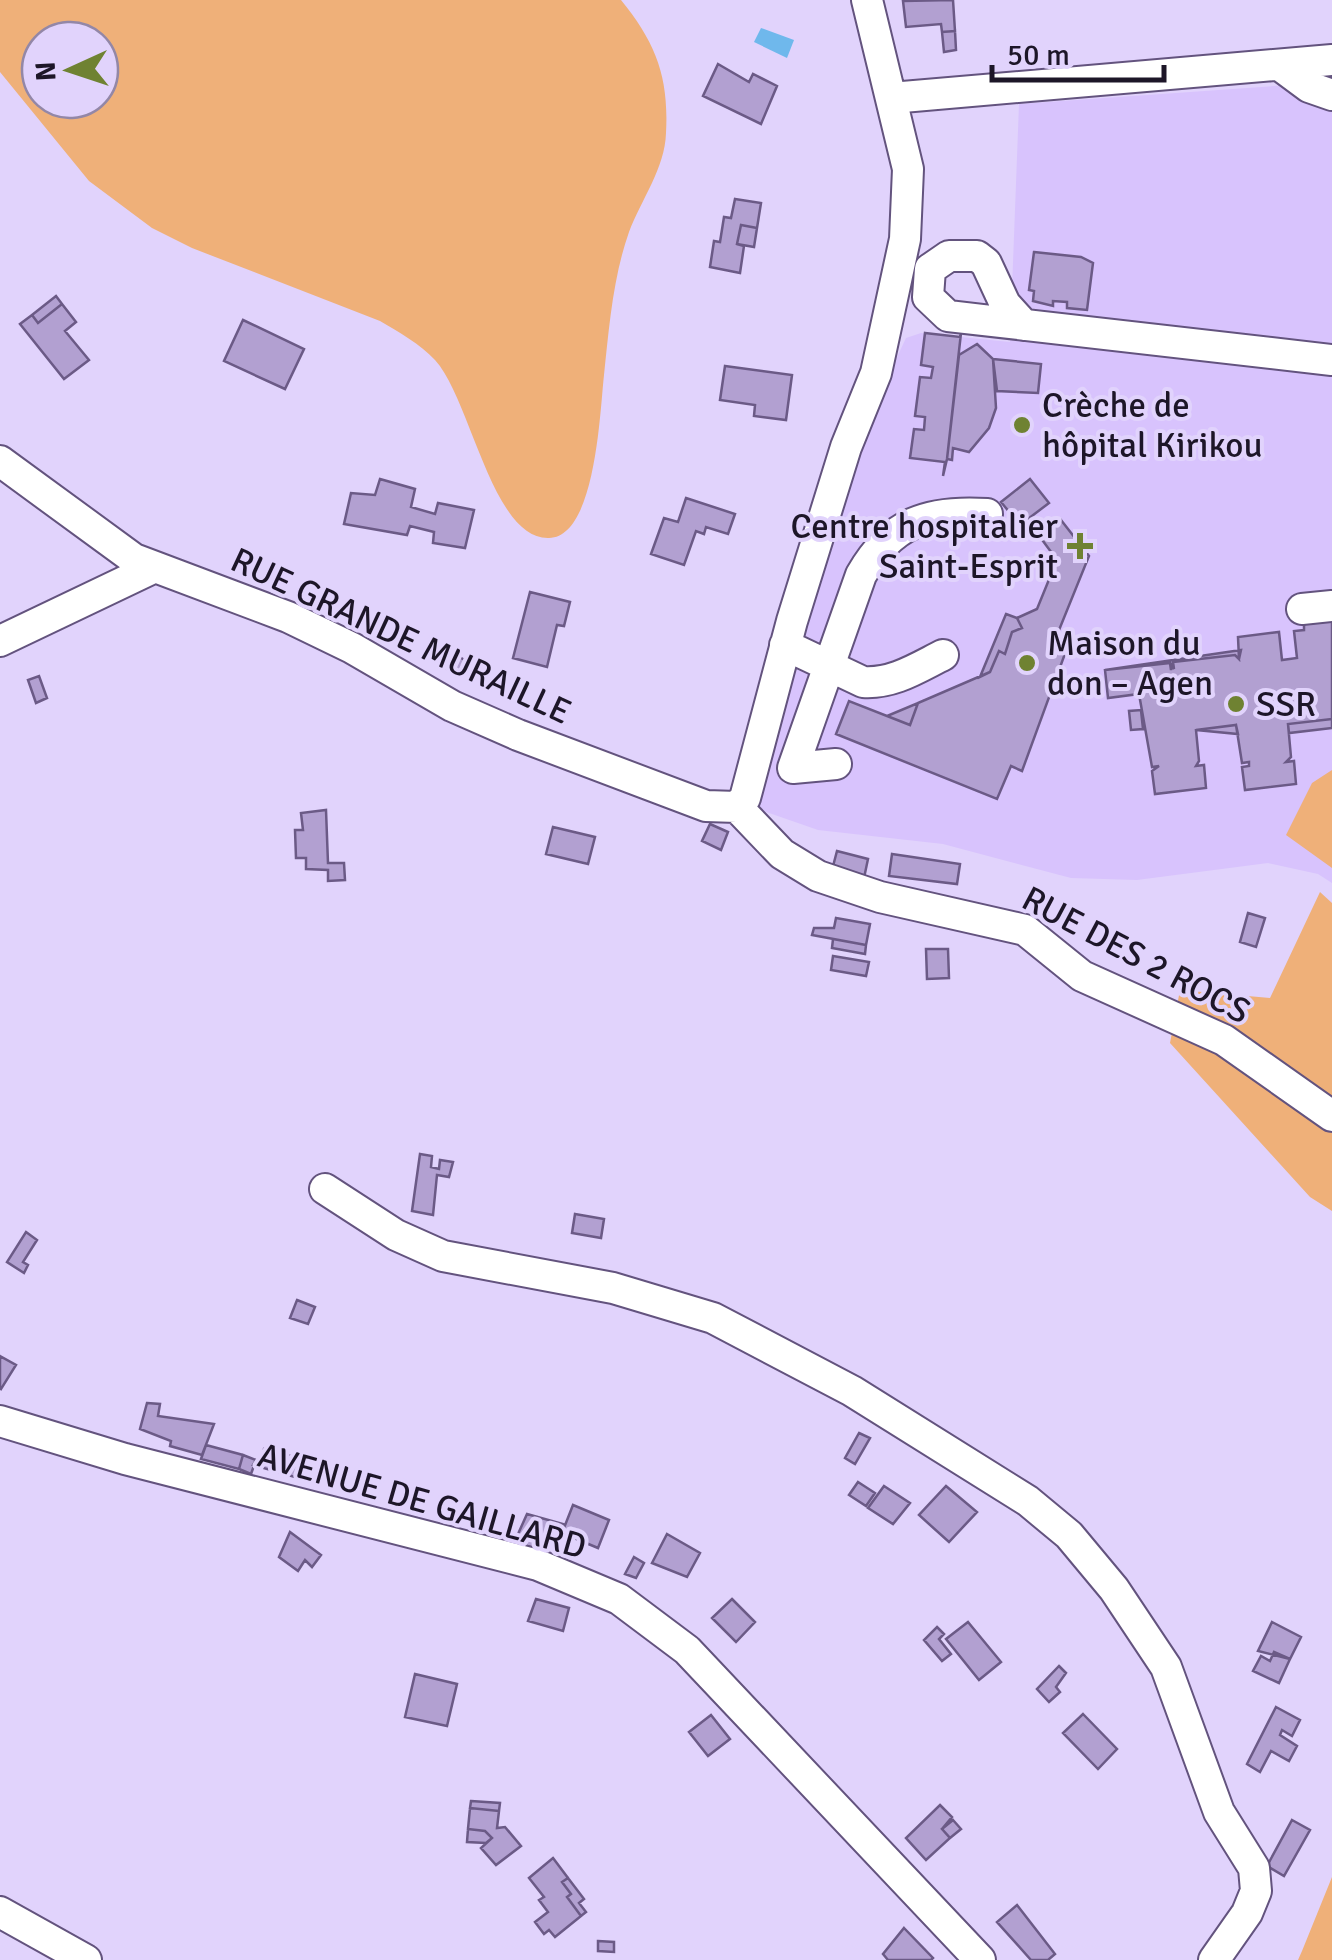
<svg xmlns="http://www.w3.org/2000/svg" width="1332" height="1960" viewBox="0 0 1332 1960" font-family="Signika,sans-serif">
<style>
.built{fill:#d8c3fd}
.green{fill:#efb079;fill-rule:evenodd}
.water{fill:#6fb8ec}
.building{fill:#b2a0d1;stroke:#6b5a86;stroke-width:2.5}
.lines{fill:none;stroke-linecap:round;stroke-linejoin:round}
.minor-casing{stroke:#63537e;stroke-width:34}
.minor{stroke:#fff;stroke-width:30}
.poi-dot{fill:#6f8232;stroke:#e1d3fc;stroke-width:4}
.labels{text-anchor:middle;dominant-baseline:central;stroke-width:8;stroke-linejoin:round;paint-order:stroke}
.poi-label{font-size:35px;fill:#1d1628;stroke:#e1d3fc;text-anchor:start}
.street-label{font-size:35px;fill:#1d1628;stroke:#e1d3fc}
</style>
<rect width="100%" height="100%" fill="#e1d3fc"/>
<path class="built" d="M1332 82V883L1318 874 1268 863 1137 880 1071 878 943 844 818 830 755 808 806 611 870 415 906 338 921 333 1010 342 1019 104Z"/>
<path class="green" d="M0 0H621C656 43 669 77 666 133 665 168 641 200 629 232 613 277 609 328 604 375 600 410 596 537 549 538 492 540 471 399 435 360 420 344 399 332 380 321L192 248 152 228 89 181 0 72ZM40 40H100V100H40Z
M1332 770V868L1286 835 1312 783Z
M1320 892 1332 903V1211L1310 1197 1170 1043 1180 990 1270 998Z
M1332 1877V1960H1298L1302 1951Z"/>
<path class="water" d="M761 28 794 40 787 58 754 42Z"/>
<path class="building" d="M953 0 955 31 942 32 941 24 906 27 903 1Z
M955 31 956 50 944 52 942 32Z
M718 64 749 82 753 74 777 86 761 124 703 96Z
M735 199 761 203 757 228 741 225 737 244 744 246 740 273 710 267 714 241 720 242 724 217 731 218Z
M741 225 757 228 754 247 737 244Z
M1034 252 1081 257 1093 263 1087 310 1067 308V302L1053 301V306L1033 301 1034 291 1029 290Z
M56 296 62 304 38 323 32 315Z
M62 304 76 322 65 331 89 360 64 379 20 324 32 315 38 323Z
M243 320 304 349 285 389 224 361Z
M925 333 960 337 961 333 947 459 943 476 945 462 910 458 914 429 924 430 925 417 915 416 920 377 931 378 933 367 921 365Z
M977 344 993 359 996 408 989 428 969 452 953 448 952 460 947 459 959 355Z
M993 359 1041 364 1038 393 997 391Z
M725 366 792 375 786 420 754 416 755 405 720 400Z
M380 479 415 489 411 507 435 514 438 503 474 510 465 548 433 543 434 532 410 526 407 535 344 524 351 493 375 495Z
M1030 479 1049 503 1020 525 1001 502Z
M686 498 735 514 728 534 706 527 704 534 696 531 684 565 651 554 664 518 678 522Z
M1061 520 1089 556 1057 635 1070 640 1022 771 1011 766 997 799 836 734 849 701 910 725 918 703 990 672 999 651 1005 654 1012 632 1022 628 1017 618 1037 609 1057 560 1040 537Z
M530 592 570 602 564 626 557 625 547 667 513 658Z
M1006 614 1017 618 1022 628 1012 632 1005 654 999 651 990 672 980 677Z
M1332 621V719L1288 724 1291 757 1286 762 1294 761 1296 784 1245 790 1242 767 1249 766V762L1242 763 1236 725 1196 730 1199 761 1196 766 1204 765 1206 788 1155 794 1152 771 1159 766 1152 767 1139 694 1108 698 1105 670 1170 663 1171 670 1173 662 1235 655 1239 659 1238 637 1279 632 1282 660 1297 658 1294 631 1304 630V624Z
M1241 650 1239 659 1235 655 1173 662 1174 669 1170 663 1105 670Z
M451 652 473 665 469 672 461 667 456 675 443 666Z
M39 676 47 698 36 703 28 680Z
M918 703 910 725 887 716Z
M1141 710 1143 729 1131 730 1129 711Z
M1332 719V728L1289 733 1288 724Z
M1236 725 1238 734 1196 730Z
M326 810 328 863H344L345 880 328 881V870L306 869V858H296L295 830H303L301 813Z
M710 824 728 832 721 850 702 841Z
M553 827 595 837 588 864 546 854Z
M837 851 868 859 864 878 832 870Z
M892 854 960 864 957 884 889 876Z
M1248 913 1265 918 1256 947 1240 942Z
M836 918 870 924 866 945 812 935 814 928H834Z
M833 939 866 945 865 954 832 948Z
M926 949H948L949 978 927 979Z
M833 956 869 962 866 976 831 970Z
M420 1154 432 1156 431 1167 439 1169 440 1160 453 1162 449 1177 437 1175 433 1215 412 1211Z
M575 1214 604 1219 601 1238 572 1233Z
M26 1232 37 1240 23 1262 28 1265 24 1273 7 1262Z
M297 1300 315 1307 308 1324 290 1318Z
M0 1356 16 1365 1 1389 0 1388Z
M147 1403 160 1404 158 1416 214 1424 202 1455 170 1446 171 1441 140 1429Z
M859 1433 870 1438 855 1464 845 1458Z
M206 1445 243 1455 239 1469 201 1459Z
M264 1449 310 1461 305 1480 253 1465 256 1460 261 1462Z
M243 1455 256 1460 251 1474 239 1469Z
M858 1482 875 1493 866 1506 849 1495Z
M884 1486 910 1503 893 1524 868 1508Z
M946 1486 977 1512 949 1542 919 1515Z
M573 1505 609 1520 598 1548 562 1533Z
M527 1514 563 1524 559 1533 548 1530 543 1550 514 1543Z
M290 1532 321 1555 312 1567 305 1560 298 1571 279 1557Z
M667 1534 700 1553 687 1577 652 1563Z
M634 1557 644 1563 636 1578 625 1574Z
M536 1599 569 1608 563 1631 528 1621Z
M732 1599 755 1622 736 1642 712 1618Z
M968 1622 1001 1662 979 1680 946 1639Z
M1272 1622 1301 1637 1290 1659 1258 1651Z
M937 1627 944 1634 939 1639 951 1654 942 1661 924 1640Z
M1274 1652 1290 1659 1279 1683 1253 1671 1261 1656 1270 1661Z
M1059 1666 1066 1673 1056 1687 1060 1692 1049 1702 1037 1689Z
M415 1674 457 1684 447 1726 405 1717Z
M1276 1707 1300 1720 1292 1736 1282 1730 1280 1735 1297 1746 1289 1761 1271 1751 1260 1772 1247 1764Z
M1083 1714 1117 1749 1098 1769 1063 1733Z
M711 1715 730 1739 708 1756 689 1732Z
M471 1801 500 1803 499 1811 470 1808Z
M940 1805 952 1817 942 1829 950 1838 926 1860 906 1838Z
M470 1808 499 1811 497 1828 505 1827 521 1846 496 1865 481 1848 492 1838 485 1831 468 1829Z
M953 1820 961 1829 950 1838 942 1829Z
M1292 1820 1310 1830 1284 1876 1267 1866Z
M468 1829 485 1831 492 1838 486 1843 467 1842Z
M553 1858 568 1878 562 1882 571 1894 567 1897 581 1916 555 1937 549 1930 544 1934 535 1922 548 1912 539 1900 544 1897 529 1878Z
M568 1878 584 1899 579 1903 586 1912 581 1916 567 1897 571 1894 562 1882Z
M1017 1905 1055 1954 1048 1960H1031L997 1922Z
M904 1928 933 1958 931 1960H888L883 1954Z
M598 1941 614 1942V1952L598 1951Z"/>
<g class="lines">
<defs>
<path id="minor" d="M1282 67 1309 87 1332 95
M891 98 1332 60
M1024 325 1005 304 986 263 977 256H949L930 269 928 297 948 316 1332 360
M0 461 134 559 288 617 352 648 452 706 518 735 706 806 737 807
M1302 609 1332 606
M0 641 153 568
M785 645 863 682C893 684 917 668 943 655
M836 764 793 768 861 575C891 523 927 510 987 514
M737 807 745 798 792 621 846 447 876 373 905 239 908 169 867 0
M737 807 782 854 818 876 880 897 1025 930 1082 976 1224 1040 1332 1116
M325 1189 396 1235 443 1256 613 1288 713 1318 852 1391 1028 1501 1069 1535 1114 1589 1166 1667 1219 1812 1254 1868 1256 1891 1247 1913 1214 1960
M0 1421 125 1459 538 1565 619 1599 687 1650 980 1960
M0 1912 86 1960"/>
</defs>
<use href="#minor" class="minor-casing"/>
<use href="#minor" class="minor"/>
</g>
<g class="poi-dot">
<circle cx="1022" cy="425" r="10"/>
<path d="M1075 531h10v10h10v10h-10v10h-10v-10h-10v-10h10z"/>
<circle cx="1027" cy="663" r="10"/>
<circle cx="1236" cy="704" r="10"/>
</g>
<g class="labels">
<g class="poi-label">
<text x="1042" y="405">Crèche de<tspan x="1042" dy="40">hôpital Kirikou</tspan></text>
<text x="1058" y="526" text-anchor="end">Centre hospitalier<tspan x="1058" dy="40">Saint-Esprit</tspan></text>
<text x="1047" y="643">Maison du<tspan x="1047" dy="40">don – Agen</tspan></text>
<text x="1256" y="704">SSR</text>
</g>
<g class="street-label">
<text transform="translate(401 636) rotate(25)">RUE GRANDE MURAILLE</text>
<text transform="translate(1136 955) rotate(28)">RUE DES 2 ROCS</text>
<text transform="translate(422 1501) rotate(16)">AVENUE DE GAILLARD</text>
</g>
</g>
<g transform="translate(70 70) rotate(267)"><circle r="48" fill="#e1d3fc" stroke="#9387a7" stroke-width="2.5"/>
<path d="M0-8L18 38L0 25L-18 38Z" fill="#6f8232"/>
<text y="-15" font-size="28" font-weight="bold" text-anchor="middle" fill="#1d1628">N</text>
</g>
<path d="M992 65v15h172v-15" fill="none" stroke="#1d1628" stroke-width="5"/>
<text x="1007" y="65" font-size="30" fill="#1d1628" stroke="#e1d3fc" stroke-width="8" paint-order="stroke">50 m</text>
</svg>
